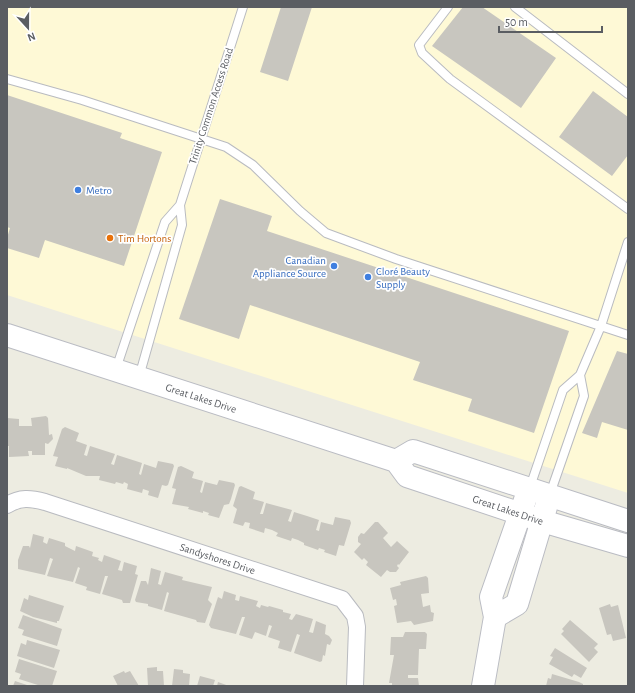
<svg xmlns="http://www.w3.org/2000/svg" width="635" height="693" viewBox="0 0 635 693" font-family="'Alegreya Sans',sans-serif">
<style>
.commercial{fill:#fef9d6}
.building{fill:#c8c6bf}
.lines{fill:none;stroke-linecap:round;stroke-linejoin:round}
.lane-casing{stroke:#b9bbc0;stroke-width:10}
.street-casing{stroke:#b9bbc0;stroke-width:18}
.secondary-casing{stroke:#babcc3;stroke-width:24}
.lane{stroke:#fff;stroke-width:8}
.street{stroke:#fff;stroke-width:16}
.secondary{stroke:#fff;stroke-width:22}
.shop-dot{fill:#3f7fe0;stroke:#fff;stroke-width:1.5}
.food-dot{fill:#e8710a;stroke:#fff;stroke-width:1.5}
.labels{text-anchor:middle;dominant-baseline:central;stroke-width:3.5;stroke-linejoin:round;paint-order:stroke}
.street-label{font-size:11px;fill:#5a5d62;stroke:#fff}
.shop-label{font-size:11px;fill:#366cbe;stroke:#fff;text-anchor:start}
.food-label{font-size:11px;fill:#c56008;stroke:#fff;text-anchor:start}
</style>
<rect width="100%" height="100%" fill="#edece1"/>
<path class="commercial" d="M7 7H628V493L7 295Z"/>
<path class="building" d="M281 7H312L288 81 260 72Z
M463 7H482L556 58 521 108 432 46Z
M593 91 628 117V155L612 176 559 137Z
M7 95 122 133 120 138 162 152 124 266 45 240 39 258 7 248V238L10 228 7 227Z
M220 199 272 216 267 231 569 331 534 433 468 411 472 399 413 380 420 362 250 305 239 339 179 319Z
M617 351 628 354V430L602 422 597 438 582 433Z
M46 416 48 418 49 435 52 434 53 439 48 444 45 443V455H32V451H28L29 456 9 457V446H7V418L19 419V426H32L31 418Z
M65 427 79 433 76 441 87 445 84 455 87 456 90 446 115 454 111 464 114 465 117 455 142 463 139 474 141 475 144 464 156 468 158 461 173 464 174 466 168 485 166 486 162 485 158 498 148 495 149 491 143 489 142 493 127 489 128 484 124 482 123 484 116 482 115 484 99 480 100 476H86L67 468V469L55 466 58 457 53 456 62 429Z
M181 466 194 472 192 478 203 481 200 492 202 493 205 482 217 485 219 480 234 483 235 485 231 499 229 504 224 505 219 518 208 515 209 513 203 511V513L188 509 189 507 172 504 176 489 172 488 178 467Z
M241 486 255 492 253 499 264 502 260 514H263L266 503 292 510 288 521 291 522 294 512 307 516 319 520 316 530 319 531 321 522 333 525 335 517 350 520 351 523 344 546 339 545 336 556 324 552 325 550 319 548 318 550 304 545V543L298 540 292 538 291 541 276 536 278 533 272 530 265 528 264 533 249 528 250 523 245 522 243 526 233 523 237 509 233 506 239 487Z
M375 522H378L388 533 383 538 391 547 397 541 409 552 399 565 398 564 397 566 399 568 396 572H390L387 570 381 577 366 565 368 562 364 558 362 560 354 552 361 544 358 542V537L361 533 364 534Z
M33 534 44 537 43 542 47 544 49 538 65 543V546L75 551 76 546 93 552 92 556 99 558 98 560 102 562 104 555 121 561 118 570 122 571 124 562 137 566 135 574 138 575 130 603H123L122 600 102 594 108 576H105L100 594 86 590 87 587 75 583 80 568 78 567 73 582 47 576 53 559 50 558 45 575 18 569V560L23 546H29L30 548Z
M151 568 161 571 158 584 161 585 165 572 183 577 182 580 212 587 208 600 212 604 205 623 197 622 196 620 164 611 169 593 167 592 162 610 148 606V604L136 602 135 600 141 581H146L148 585Z
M426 576 428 578 429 593 421 594 423 607 430 605 431 612 434 613 433 621 414 625 411 621 397 623 394 606 397 605 396 599 393 600 390 588 401 585 400 582Z
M224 591 236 595 235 600 239 601 240 596 258 601 256 606 260 608 261 605 268 607 269 606 283 610V612L291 614 289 619 292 620 296 614 313 619 309 632 313 633 316 621 326 625 325 634 329 636 332 640 330 645 327 644 325 656 323 655 322 661 320 662 294 653 300 635 297 634 291 652 278 648 280 641 268 637 272 626 269 625 266 636 255 632 252 639 239 635 245 617H242L236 634 211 628 209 625 218 597 222 599Z
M29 595 64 606 59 621H57V623L33 617 20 611 24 598 28 600Z
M610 604 611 607 618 605 626 638 613 641 611 634 607 635 599 608Z
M23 615 62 629 57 646 22 635 24 630 18 628Z
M570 620 598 644 594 648 598 652 589 662 561 634 564 631 562 629Z
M405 632H425L427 634 426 649H419L418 675H408V678H418L419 686H392V683H389L394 655H390L391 637H403Z
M27 640 60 650 54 668 17 656 21 643 26 645Z
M555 648 587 668 581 678 574 674 572 677 549 664 553 657 550 656Z
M19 659 57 671 52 686H41L19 679 21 674 15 672Z
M157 667V671H163L164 686H148L147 668Z
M174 669 183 670V673L190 674 189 686H172Z
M124 671 125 673 130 671 139 686H118L113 676Z
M552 674 579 682 583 684V686H546L548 678 551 679Z
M200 676 215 680 213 686H197Z
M15 681 30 686H13Z
M218 682 229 686H217Z"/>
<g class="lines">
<defs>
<path id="lane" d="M448 7 419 45 422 53 450 79 628 209
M515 7 628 94
M7 79 82 100 226 147 253 165 300 211 326 233 396 259 628 335
M116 369 165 222 180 205 243 7
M139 377 182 225 180 205
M530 487 563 390 580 375 601 326 628 242
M550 494 584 396 580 375"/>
<g id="street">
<path id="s1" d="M7 505C21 497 30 498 45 502L342 599 355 616 357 627 355 686"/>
</g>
<g id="secondary">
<path id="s2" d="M7 335 396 461 407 476 542 521 628 546"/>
<path d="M396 461 413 451 628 521"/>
<path d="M495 617 517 604 546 507"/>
<path d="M483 686 495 617 491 597 525 500"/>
</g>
</defs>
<use href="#lane" class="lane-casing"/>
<use href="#street" class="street-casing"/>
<use href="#secondary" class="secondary-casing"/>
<use href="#lane" class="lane"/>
<use href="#street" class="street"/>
<use href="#secondary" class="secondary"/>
</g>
<g class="shop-dot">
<circle cx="78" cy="190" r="4"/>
<circle cx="334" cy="266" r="4"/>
<circle cx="368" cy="277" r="4"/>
</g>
<circle class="food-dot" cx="110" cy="238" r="4"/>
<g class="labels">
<g class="street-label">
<text transform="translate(211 106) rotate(-72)">Trinity Common Access Road</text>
<text stroke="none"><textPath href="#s2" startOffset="204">Great Lakes Drive</textPath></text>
<text stroke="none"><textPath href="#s2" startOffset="534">Great Lakes Drive</textPath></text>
<text stroke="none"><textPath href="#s1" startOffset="221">Sandyshores Drive</textPath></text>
</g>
<g class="shop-label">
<text x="86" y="190">Metro</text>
<text x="326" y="260" text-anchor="end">Canadian<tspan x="326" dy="13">Appliance Source</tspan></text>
<text x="376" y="271">Cloré Beauty<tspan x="376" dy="13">Supply</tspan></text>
</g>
<g class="food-label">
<text x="118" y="238">Tim Hortons</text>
</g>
</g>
<rect width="635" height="693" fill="none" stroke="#5a5d62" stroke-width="16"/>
<g transform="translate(28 28) rotate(159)" stroke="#ffffff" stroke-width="3" paint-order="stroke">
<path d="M0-3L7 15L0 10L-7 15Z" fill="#5a5d62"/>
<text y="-6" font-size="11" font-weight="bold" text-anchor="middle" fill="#5a5d62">N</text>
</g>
<path d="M499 26v6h103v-6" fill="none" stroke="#5a5d62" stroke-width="2"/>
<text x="505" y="26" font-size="12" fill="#5a5d62" stroke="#ffffff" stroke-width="3" paint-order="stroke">50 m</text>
</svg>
